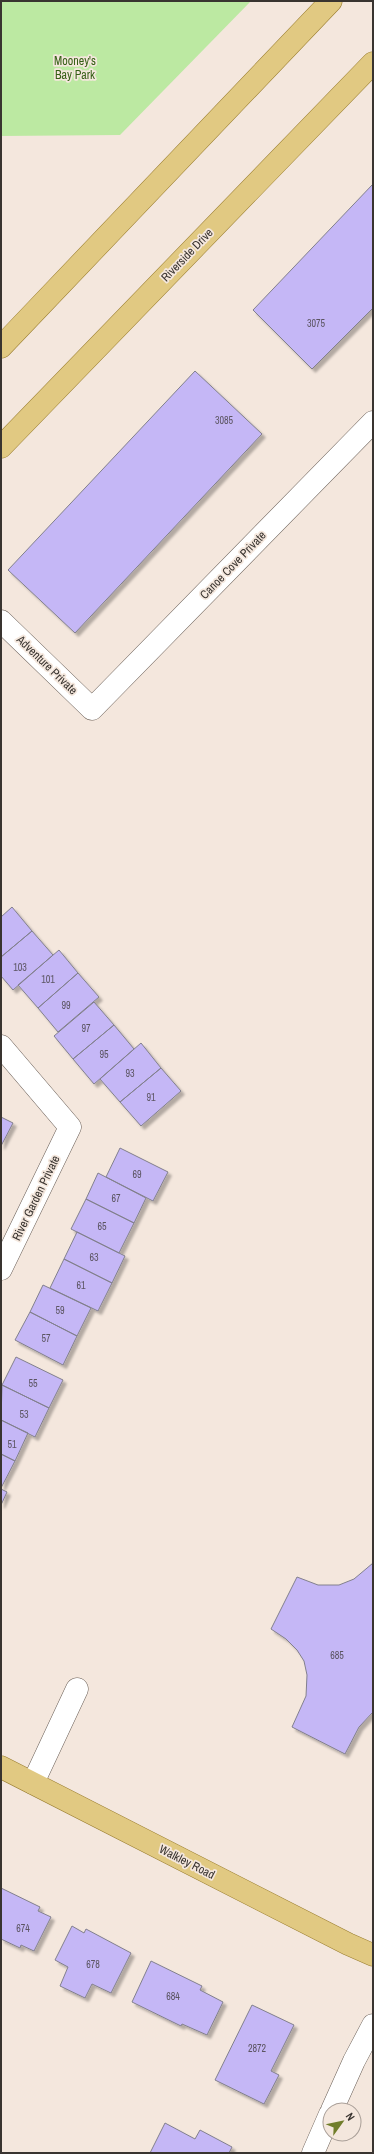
<svg xmlns="http://www.w3.org/2000/svg" width="374" height="2154" viewBox="0 0 374 2154" font-family="'Archivo Narrow',sans-serif">
<style>
.green{fill:#bce9a2}
.building{fill:#c5b7f6;stroke:#82808d;filter:url(#shadow)}
.lines{fill:none;stroke-linecap:round;stroke-linejoin:round}
.minor-casing{stroke:#6a5f57;stroke-width:23}
.major-casing{stroke:#997d2f;stroke-width:23}
.minor{stroke:#fff;stroke-width:22}
.major{stroke:#e1c982;stroke-width:22}
.labels{text-anchor:middle;dominant-baseline:central;stroke-width:3.5;stroke-linejoin:round;paint-order:stroke}
.number-label{font-size:10px;fill:#5c5562}
.park-label{font-size:12px;fill:#355f15;stroke:#f4e7dd}
.street-label{font-size:12px;fill:#393430;stroke:#f4e7dd}
</style>
<defs>
<filter id="shadow"><feDropShadow dx="3.5" dy="3.5" stdDeviation="1" flood-color="#0004"/></filter>
</defs>
<rect width="100%" height="100%" fill="#f4e7dd"/>
<path class="green" d="M1 1H251L120 135 1 136Z"/>
<path class="building" d="M373 184V308L312 369 253 310Z
M195 371 262 434 75 633 8 570Z
M12 907 32 931 1 957V917Z
M32 931 53 955 13 990 1 976V957Z
M59 950 78 973 38 1008 18 985Z
M78 973 99 997 58 1032 38 1008Z
M94 1002 114 1025 73 1059 54 1036Z
M114 1025 134 1049 94 1084 73 1059Z
M141 1043 161 1068 120 1102 100 1079Z
M161 1068 181 1091 141 1126 120 1102Z
M1 1117 13 1123 1 1146Z
M120 1148 168 1172 153 1201 106 1177Z
M98 1173 146 1198 134 1223 86 1199Z
M86 1199 134 1223 119 1253 71 1229Z
M77 1232 125 1256 112 1283 64 1259Z
M64 1259 112 1283 98 1311 50 1288Z
M43 1285 91 1308 77 1336 30 1312Z
M30 1312 77 1336 63 1365 15 1340Z
M16 1357 63 1380 49 1408 2 1385Z
M2 1385 49 1408 35 1437 1 1420Z
M1 1420 28 1433 15 1461 1 1454Z
M1 1454 15 1461 1 1488Z
M1 1489 7 1492 1 1505Z
M373 1563V1712L359 1727 345 1754 292 1727 306 1696 307 1675 304 1661 297 1650 286 1639 271 1629 297 1577 318 1585H339L354 1579Z
M1 1888 40 1907 38 1911 51 1917 34 1951 21 1945 20 1948 1 1939Z
M72 1926 84 1933 86 1929 131 1953 111 1993 92 1984 85 1998 60 1986 68 1967 55 1960Z
M151 1961 202 1986 200 1990 223 2002 207 2035 182 2024 181 2026 132 2002Z
M252 2005 294 2025 271 2071 279 2075 264 2104 215 2080Z
M165 2123 195 2139 200 2130 232 2147 229 2153H150Z"/>
<g class="lines">
<defs>
<path id="minor" d="M1 621 92 709 373 422
M1 1046 70 1127 1 1269
M33 1783 77 1689
M332 2110 354 2061 373 2025
M313 2153 330 2114"/>
<path id="major" d="M1 347 331 1
M1 447 373 63
M1 1767 348 1944 373 1955"/>
</defs>
<use href="#minor" class="minor-casing"/>
<use href="#major" class="major-casing"/>
<use href="#minor" class="minor"/>
<use href="#major" class="major"/>
</g>
<g class="labels">
<g class="number-label">
<text x="316" y="323">3075</text>
<text x="224" y="420">3085</text>
<text x="20" y="967">103</text>
<text x="48" y="979">101</text>
<text x="66" y="1005">99</text>
<text x="86" y="1028">97</text>
<text x="104" y="1054">95</text>
<text x="130" y="1073">93</text>
<text x="151" y="1097">91</text>
<text x="137" y="1174">69</text>
<text x="116" y="1198">67</text>
<text x="102" y="1226">65</text>
<text x="94" y="1257">63</text>
<text x="81" y="1285">61</text>
<text x="60" y="1310">59</text>
<text x="46" y="1338">57</text>
<text x="33" y="1383">55</text>
<text x="24" y="1414">53</text>
<text x="12" y="1444">51</text>
<text x="337" y="1655">685</text>
<text x="23" y="1928">674</text>
<text x="93" y="1964">678</text>
<text x="173" y="1996">684</text>
<text x="257" y="2048">2872</text>
</g>
<g class="park-label">
<text x="75" y="61">Mooney's<tspan x="75" dy="14">Bay Park</tspan></text>
</g>
<g class="street-label">
<text transform="translate(187 255) rotate(-46)">Riverside Drive</text>
<text transform="translate(233 565) rotate(-46)">Canoe Cove Private</text>
<text transform="translate(47 665) rotate(44)">Adventure Private</text>
<text transform="translate(36 1198) rotate(-64)">River Garden Private</text>
<text transform="translate(187 1862) rotate(27)">Walkley Road</text>
</g>
</g>
<rect width="374" height="2154" fill="none" stroke="#393430" stroke-width="4"/>
<g transform="translate(342 2122) rotate(57)"><circle r="19" fill="#f4e7dd" stroke="#a99f98"/>
<path d="M0-3L7 15L0 10L-7 15Z" fill="#707d2a"/>
<text y="-6" font-size="11" font-weight="bold" text-anchor="middle" fill="#393430">N</text>
</g>
</svg>
